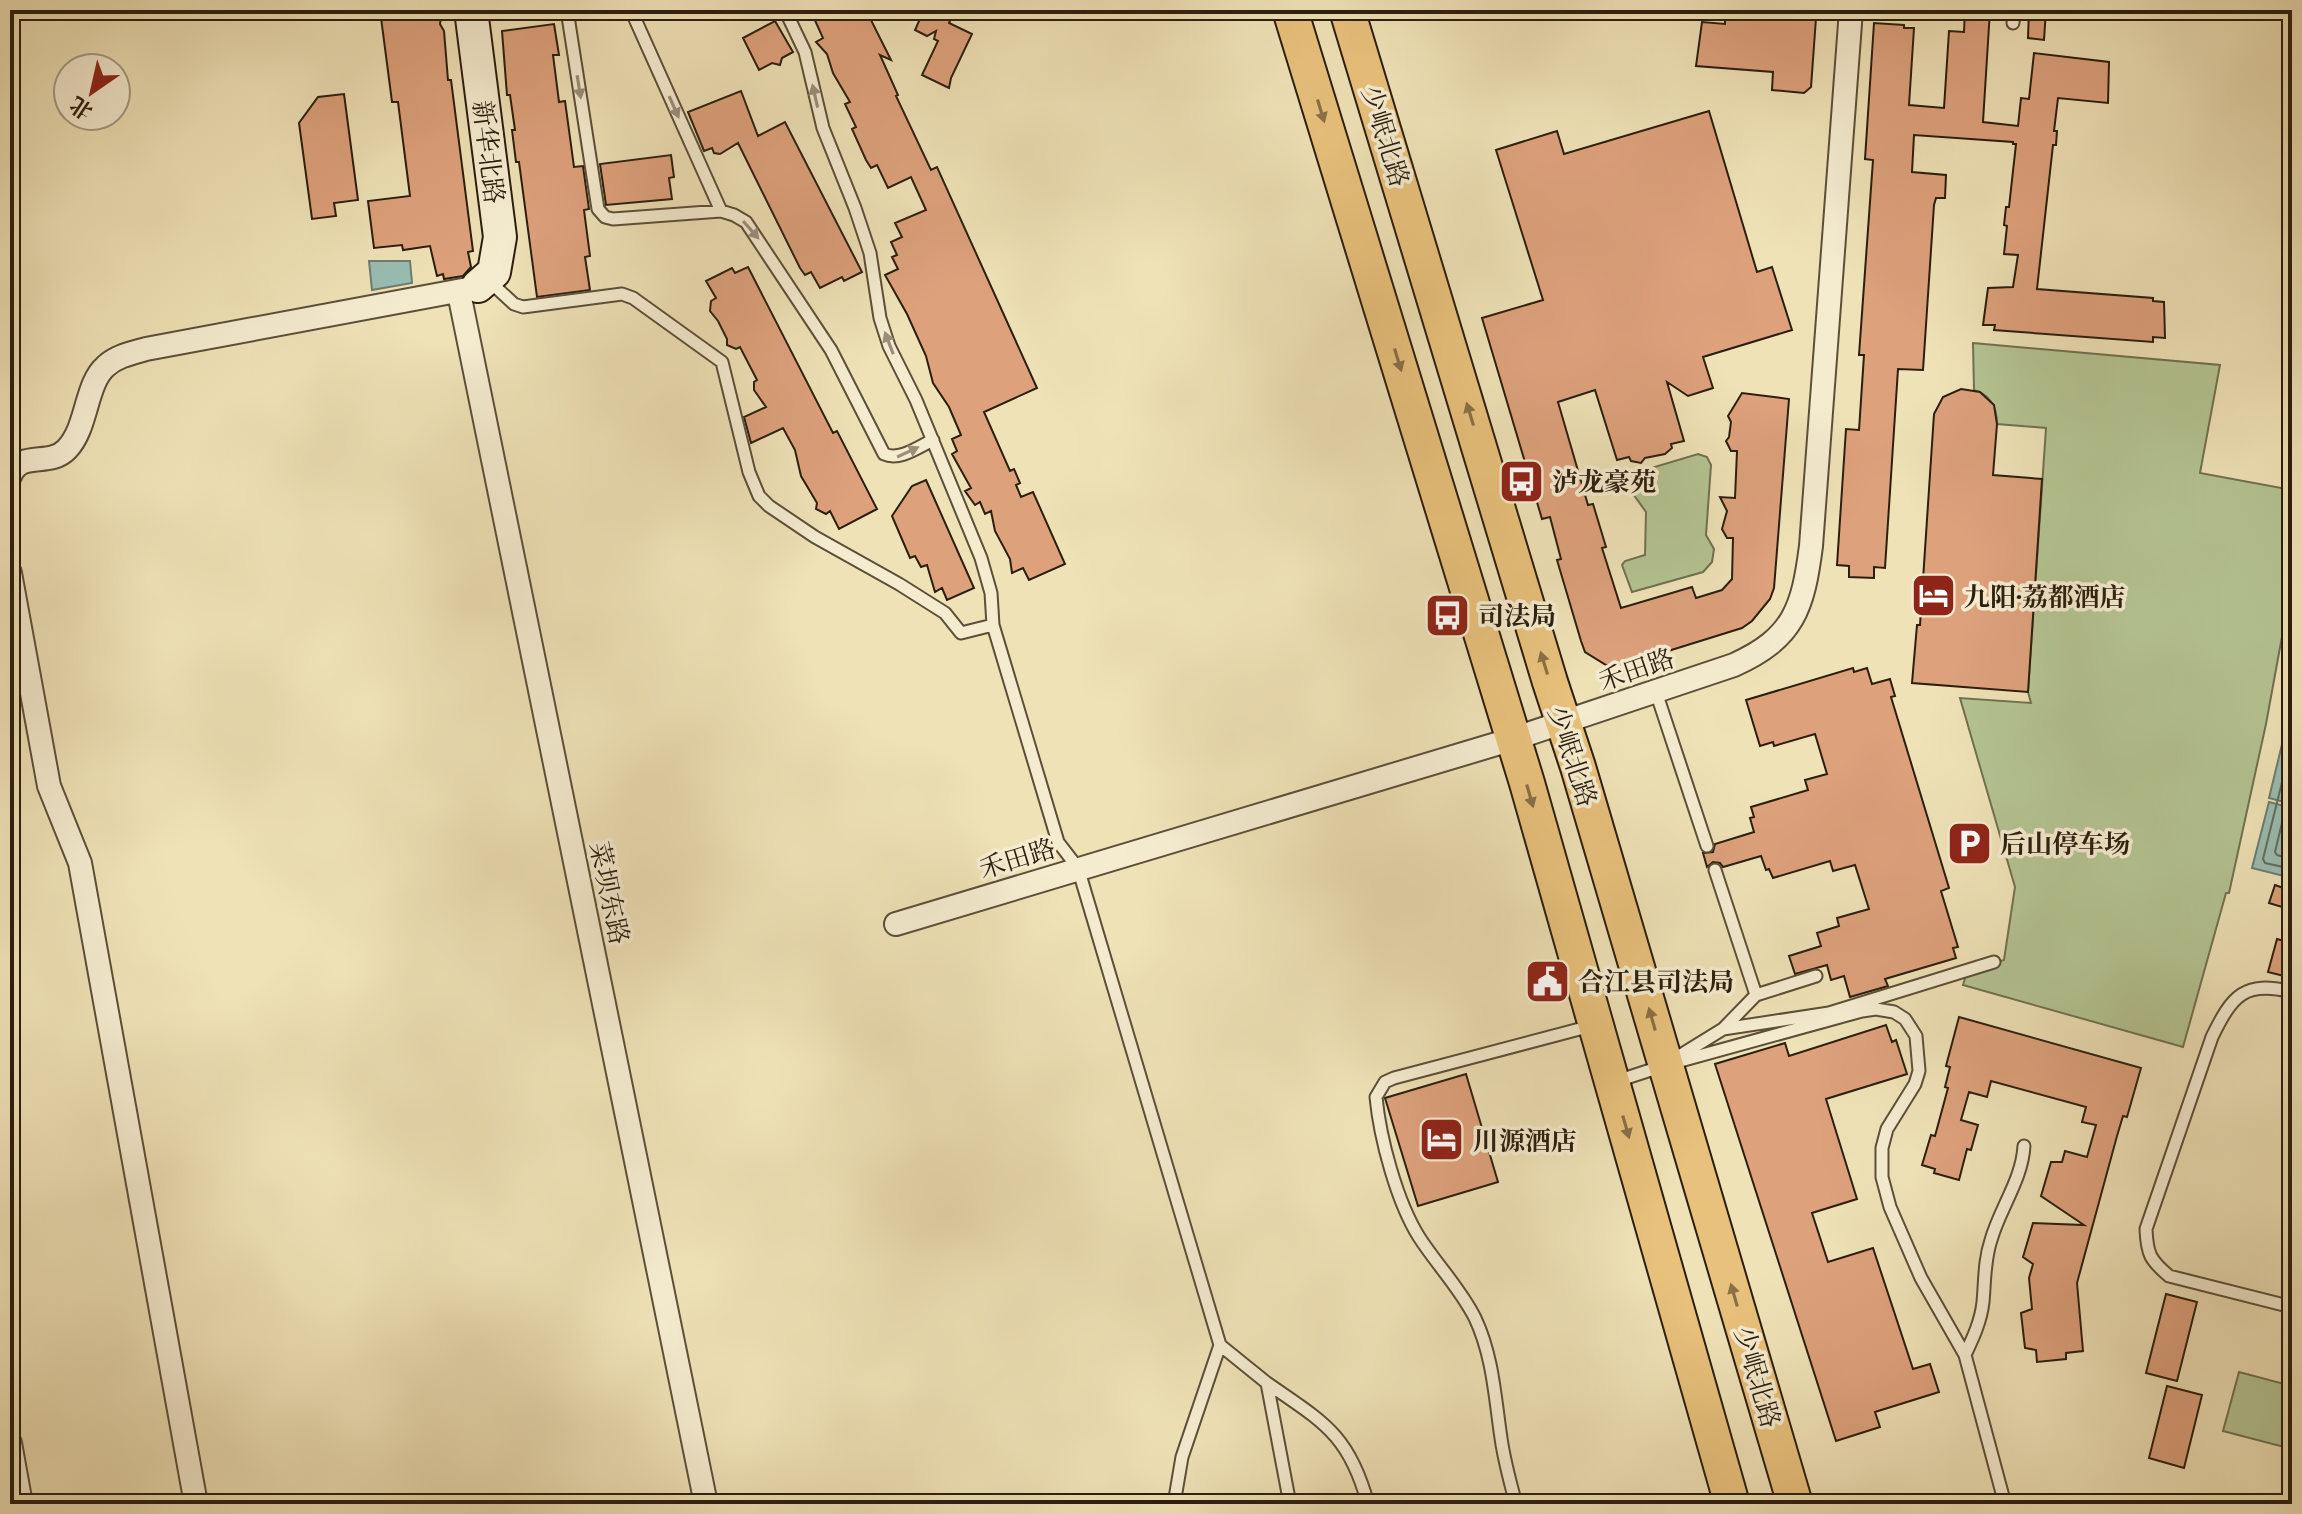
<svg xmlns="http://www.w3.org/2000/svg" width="2302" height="1514" viewBox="0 0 2302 1514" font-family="'Gentium Book Plus','Noto Serif SC',serif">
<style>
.green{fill:#b4c492;stroke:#707150;stroke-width:2}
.water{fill:#9abdb3;stroke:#6e7d71;stroke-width:2}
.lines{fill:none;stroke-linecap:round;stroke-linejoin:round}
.shore{stroke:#626e60;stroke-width:2}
.building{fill:#dda17c;stroke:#2b1e0e;stroke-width:2}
.lane-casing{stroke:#5c4f38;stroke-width:15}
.street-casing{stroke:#5c4f38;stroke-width:26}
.secondary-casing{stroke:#2b1e0e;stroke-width:36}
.primary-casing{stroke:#2b1e0e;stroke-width:38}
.lane{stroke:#f5ecd0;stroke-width:11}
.street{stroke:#f5ecd0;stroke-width:22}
.secondary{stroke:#f5ecd0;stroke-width:32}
.primary{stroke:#e8c17c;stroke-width:34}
.oneway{fill:#9a8f79}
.oneway2{fill:#8a7045}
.labels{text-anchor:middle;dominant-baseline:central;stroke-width:7;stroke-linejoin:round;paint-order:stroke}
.street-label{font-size:26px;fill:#2b1e0e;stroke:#f5ecd0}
.poi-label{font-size:26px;font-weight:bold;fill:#2b1e0e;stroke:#f5ecd0;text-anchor:start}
</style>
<rect width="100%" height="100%" fill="#efe2b7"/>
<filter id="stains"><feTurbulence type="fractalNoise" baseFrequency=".0025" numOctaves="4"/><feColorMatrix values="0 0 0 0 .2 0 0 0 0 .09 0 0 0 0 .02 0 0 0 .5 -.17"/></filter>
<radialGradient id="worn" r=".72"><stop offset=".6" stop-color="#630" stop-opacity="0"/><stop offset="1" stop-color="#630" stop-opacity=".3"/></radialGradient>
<path class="green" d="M1973 343 2220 365 2200 473 2292 490V582L2266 724 2229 893H2226L2183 1047 1963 985 1967 972 2004 960 2015 887 1960 698 2031 703 2028 692 2046 428 1997 424C1997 407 1990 395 1974 390Z
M1698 454 1707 457 1711 465 1706 535 1714 549 1712 562 1703 572 1632 592 1622 565 1625 561 1645 555 1646 512 1621 477Z
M2239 1372 2292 1386V1449L2223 1431Z"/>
<path class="water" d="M369 261H410L412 283 372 290Z
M2285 732 2292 734V804L2269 798Z
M2269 802 2292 808V878L2252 868Z"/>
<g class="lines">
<path class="shore" d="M2292 742 2263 859 2265 863 2292 869
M2292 781 2275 852 2277 855 2292 859"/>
</g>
<path class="building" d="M380 10H442L440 24 444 31 448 80H451L473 251 468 252 471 267 463 276 444 279 443 274 437 276 430 246 403 250 402 245 374 248 368 201 410 196 398 102H392Z
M826 10H858L863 19 869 16 891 60 880 55 898 95 896 96 931 170 937 167 1037 388 984 412 1010 471 1014 469 1020 483 1016 485 1021 497 1033 492 1065 564 1029 580 1023 568 1012 573 1010 559 995 531 991 511 985 514 980 502 975 505 965 491 971 488 952 454 957 451 952 439 961 435 949 407 933 383 926 356 907 314 885 275 898 269 892 257 897 255 891 242 902 237 895 223 926 210 911 177 888 188 877 165 871 168 866 160 852 129 856 127 845 104 850 102 833 73 827 54 816 42 823 38 813 16Z
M924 10H955L949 23 972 34 951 78 949 88 922 75 938 41 934 39 936 31 927 36 915 30Z
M1725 10H1810L1809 18H1816L1811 87 1804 93 1772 90 1773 72 1696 66 1702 22 1725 24Z
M1965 10H1990L1983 122 2018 126 2021 98 2029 99 2034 53 2109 62 2108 103 2058 98 2054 131H2057L2056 145H2053L2037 289 2153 298V301L2164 302 2165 338 2153 337V342L2086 337 1994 330 1995 325H1983L1988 288 2013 287 2018 255 2004 254 2007 226 2004 225 2006 207H2009L2016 144H2013V142L1914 135 1912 172 1946 175 1945 198H1936L1934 205 1923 370 1898 369 1885 568 1874 567V578L1849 577V566L1837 565 1846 429 1859 430 1864 355H1859L1873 160 1865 159 1874 23 1904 25V28H1914L1909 105 1944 108 1949 31 1964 32Z
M2029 10H2046L2044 40 2028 38Z
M775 21 793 52 782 58 780 65 772 63 759 70 743 38Z
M554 24 559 55H553L559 102 565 101 574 167 583 166 589 209 584 210 590 256 585 257 590 290 537 297 519 162H516L512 130H515L510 95H507L502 31Z
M741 91 758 136 785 122 862 272 844 281 842 277 820 288 811 272 805 275 800 268 738 143 720 154 714 153 712 148 704 151 688 112Z
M344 94 358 200 334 203 336 216 312 219 299 123 318 97Z
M1709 111 1757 272 1772 267 1792 330 1703 357 1713 388 1688 396 1667 382 1684 441 1671 444 1672 448 1665 454 1645 458 1641 463 1631 461 1629 457 1617 460 1595 390 1558 402 1588 505 1593 504 1600 527 1606 547 1602 548 1621 608 1692 587 1696 598 1722 590 1732 579 1733 538H1727L1722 529 1727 511 1720 497 1735 498 1737 451H1731L1726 441 1729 437 1731 422 1728 416 1742 393 1789 399 1774 588 1770 599 1752 621 1742 628 1636 661 1613 666 1606 665 1585 652 1581 641 1557 560 1561 559 1550 517 1542 519 1482 318 1543 300 1496 150 1557 131 1564 154Z
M671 155 674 177 669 178 672 199 606 205 600 164Z
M748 267 833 433 837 431 877 509 839 529 830 511 826 514 816 509 817 503 801 476 795 450 783 428 751 443 744 417 766 407 754 390V382L757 380 740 347 736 349 727 345V339L718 321 710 311 711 301 716 298 706 281 732 268 735 273Z
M1961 389 1980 392 1994 405 1997 424 1993 475 2042 479 2028 692 1912 683 1917 625H1920L1934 414 1943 397Z
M926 480 974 588 947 600 942 588 935 592 927 565 921 567 915 556 910 558 892 516 912 486Z
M1853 668 1854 672 1867 668 1872 684 1890 679 1895 696 1891 697 1949 888 1941 891 1958 947 1953 948 1956 958 1885 979 1888 986 1850 997 1844 976 1831 980 1827 965 1795 974 1789 956 1821 946 1817 933 1839 926 1837 918 1869 909 1855 865 1833 871 1830 861 1773 878 1769 869 1766 870 1761 856 1723 867 1720 863 1713 862 1707 867 1703 853 1713 852 1715 844 1754 832 1750 818 1754 817 1751 807 1808 790 1805 780 1827 774 1815 734 1774 746 1773 742 1760 746 1746 700Z
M2275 885 2292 891V910L2269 903Z
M2277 939 2292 943V978L2268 972Z
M1959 1017 2141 1068 2127 1117 2123 1116 2117 1136 2077 1283 2083 1351 2066 1353V1359L2037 1362 2036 1350 2025 1348 2021 1313 2032 1309 2029 1278 2033 1264 2023 1257 2033 1223 2084 1225 2041 1196 2051 1162H2062L2065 1151 2087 1157 2096 1125 2082 1122 2086 1107 1991 1081 1987 1097 1969 1092 1961 1120 1978 1125 1971 1150 1967 1149 1959 1180 1934 1173 1935 1169 1922 1165 1931 1135 1935 1136 1948 1088 1945 1087 1950 1067 1946 1066Z
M1886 1025 1892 1042 1896 1040 1907 1074 1826 1099 1857 1199 1812 1213 1828 1262 1873 1248 1913 1369 1930 1364 1939 1392 1875 1412 1880 1427 1836 1441 1715 1064 1785 1043 1789 1056Z
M1466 1074 1498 1182 1418 1206 1385 1098Z
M2166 1294 2197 1302 2177 1381 2146 1373Z
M2167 1386 2202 1395 2184 1468 2149 1458Z"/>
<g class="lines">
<defs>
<path id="lane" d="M567 10 598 209 605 217 613 219 721 211 734 215 746 222 831 350 884 454C900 461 918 447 933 440
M631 10 721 211
M785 10 805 52 823 128 855 208 870 253 880 318 889 346 916 400 981 558 991 593 993 625 1058 842 1078 868 1220 1345 1267 1383 1290 1504
M2013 23 2014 10
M489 281 514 304 523 307 622 294 633 298 722 362 749 472 759 496 769 506 815 537 899 584 945 613 961 633 993 625
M1656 692 1707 846
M2292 992C2244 980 2232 996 2212 1037L2146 1229C2147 1254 2150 1260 2169 1276L2292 1307
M1756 995 1816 976
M1723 1029 1829 1013 1994 962
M1676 1058 1723 1029 1756 995 1715 870
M1617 1081 1666 1065 1862 1011 1876 1009 1894 1012 1905 1019 1916 1036 1919 1071 1915 1084 1887 1129 1882 1148V1177L1890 1207 1921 1278 1965 1355 2005 1504
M1965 1355C1973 1338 1981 1321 1983 1302 1985 1281 1984 1261 1991 1240 2000 1208 2022 1180 2024 1146
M1267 1383C1323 1422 1349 1434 1368 1504
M1174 1504 1182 1457 1220 1345
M1516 1504C1510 1482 1504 1460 1501 1438 1495 1398 1493 1356 1475 1318 1460 1288 1437 1265 1419 1237 1397 1202 1380 1139 1376 1097L1385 1082 1394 1078 1591 1026"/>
<path id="street" d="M459 293 706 1504
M10 476C21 449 49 468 67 449 88 427 85 384 106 366 117 356 132 353 146 349L473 288
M10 573 49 786 80 863 196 1504
M896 924 1513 739 1734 665C1794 638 1803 608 1811 546L1851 10
M10 1443 21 1504"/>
<path id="secondary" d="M471 10 500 237 494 272 478 286"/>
<path id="primary" d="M1290 10 1527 783 1732 1504
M1347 10 1550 682 1578 767 1795 1504"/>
</defs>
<use href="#lane" class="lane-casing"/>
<use href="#street" class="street-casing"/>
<use href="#secondary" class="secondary-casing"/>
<use href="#primary" class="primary-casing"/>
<use href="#lane" class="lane"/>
<use href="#street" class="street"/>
<use href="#secondary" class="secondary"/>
<use href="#primary" class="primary"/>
</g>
<defs><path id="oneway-solid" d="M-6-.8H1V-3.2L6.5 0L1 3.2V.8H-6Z" transform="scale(2)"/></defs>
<g class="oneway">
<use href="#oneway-solid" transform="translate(579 87) rotate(81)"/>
<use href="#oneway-solid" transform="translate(815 96) rotate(-103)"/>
<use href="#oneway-solid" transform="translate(674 107) rotate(66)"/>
<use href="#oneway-solid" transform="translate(751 230) rotate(49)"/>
<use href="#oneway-solid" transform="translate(889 343) rotate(-111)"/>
<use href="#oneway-solid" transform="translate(908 452) rotate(-25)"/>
</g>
<g class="oneway2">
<use href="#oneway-solid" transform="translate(1321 111) rotate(73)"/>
<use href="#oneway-solid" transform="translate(1398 360) rotate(73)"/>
<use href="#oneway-solid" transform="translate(1470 414) rotate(-107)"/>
<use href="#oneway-solid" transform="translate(1544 663) rotate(-107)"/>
<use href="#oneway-solid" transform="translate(1530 796) rotate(74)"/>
<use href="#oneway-solid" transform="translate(1652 1019) rotate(-106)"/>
<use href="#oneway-solid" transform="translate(1626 1127) rotate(74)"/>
<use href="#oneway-solid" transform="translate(1734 1295) rotate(-106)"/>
</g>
<defs>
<symbol id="bus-square" viewBox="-11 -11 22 22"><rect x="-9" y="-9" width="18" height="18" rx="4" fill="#8f2418" stroke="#f5ecd0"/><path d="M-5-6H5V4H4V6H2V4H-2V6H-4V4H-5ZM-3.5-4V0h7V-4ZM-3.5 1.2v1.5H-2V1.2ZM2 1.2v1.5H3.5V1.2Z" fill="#fff"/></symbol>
<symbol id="hotel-square" viewBox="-11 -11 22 22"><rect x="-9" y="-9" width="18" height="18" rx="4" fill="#8f2418" stroke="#f5ecd0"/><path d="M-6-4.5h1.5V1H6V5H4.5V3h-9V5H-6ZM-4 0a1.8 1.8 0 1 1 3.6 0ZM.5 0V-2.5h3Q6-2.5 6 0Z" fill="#fff"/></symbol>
<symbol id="parking-square" viewBox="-11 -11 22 22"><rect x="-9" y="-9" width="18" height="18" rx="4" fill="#8f2418" stroke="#f5ecd0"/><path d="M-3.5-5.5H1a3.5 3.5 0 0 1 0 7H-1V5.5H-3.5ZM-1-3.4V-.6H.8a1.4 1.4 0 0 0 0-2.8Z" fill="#fff"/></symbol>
<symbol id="civic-square" viewBox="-11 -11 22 22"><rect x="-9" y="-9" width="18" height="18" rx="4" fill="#8f2418" stroke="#f5ecd0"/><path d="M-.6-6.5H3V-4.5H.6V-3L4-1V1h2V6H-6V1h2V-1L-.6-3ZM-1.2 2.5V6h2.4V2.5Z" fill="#fff"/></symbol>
</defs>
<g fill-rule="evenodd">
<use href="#bus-square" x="1496" y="456" width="51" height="51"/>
<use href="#hotel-square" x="1908" y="570" width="51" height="51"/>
<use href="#bus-square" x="1422" y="590" width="51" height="51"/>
<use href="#parking-square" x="1944" y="818" width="51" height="51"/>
<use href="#civic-square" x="1522" y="956" width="51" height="51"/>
<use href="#hotel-square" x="1416" y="1114" width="51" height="51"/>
</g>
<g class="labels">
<g class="street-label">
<text transform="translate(1386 136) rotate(73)">少岷北路</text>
<text transform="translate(489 152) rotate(83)">新华北路</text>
<text transform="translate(1636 669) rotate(-19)">禾田路</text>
<text transform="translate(1573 756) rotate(72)">少岷北路</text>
<text transform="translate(1017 858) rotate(-17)">禾田路</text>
<text transform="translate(610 893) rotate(78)">菜坝东路</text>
<text transform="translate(1758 1377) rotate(74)">少岷北路</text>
</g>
<g class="poi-label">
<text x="1552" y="481">泸龙豪苑</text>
<text x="1964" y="596">九阳·荔都酒店</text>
<text x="1478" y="615">司法局</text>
<text x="2000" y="843">后山停车场</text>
<text x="1578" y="981">合江县司法局</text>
<text x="1473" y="1140">川源酒店</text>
</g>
</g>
<rect width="2302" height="1514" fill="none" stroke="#efe2b7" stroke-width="40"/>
<rect x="12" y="12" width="2278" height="1490" fill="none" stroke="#2b1e0e" stroke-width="4"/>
<rect x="20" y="20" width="2262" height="1474" fill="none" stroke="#2b1e0e" stroke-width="2"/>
<g transform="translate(92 92) rotate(214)"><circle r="38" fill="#f5ecd0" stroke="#a49a82" stroke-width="2"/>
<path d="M0-6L14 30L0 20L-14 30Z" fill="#8f2418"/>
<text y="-12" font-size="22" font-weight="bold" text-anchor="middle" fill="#2b1e0e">北</text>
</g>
<rect width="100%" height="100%" filter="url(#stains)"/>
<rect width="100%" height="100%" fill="url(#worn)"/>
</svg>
